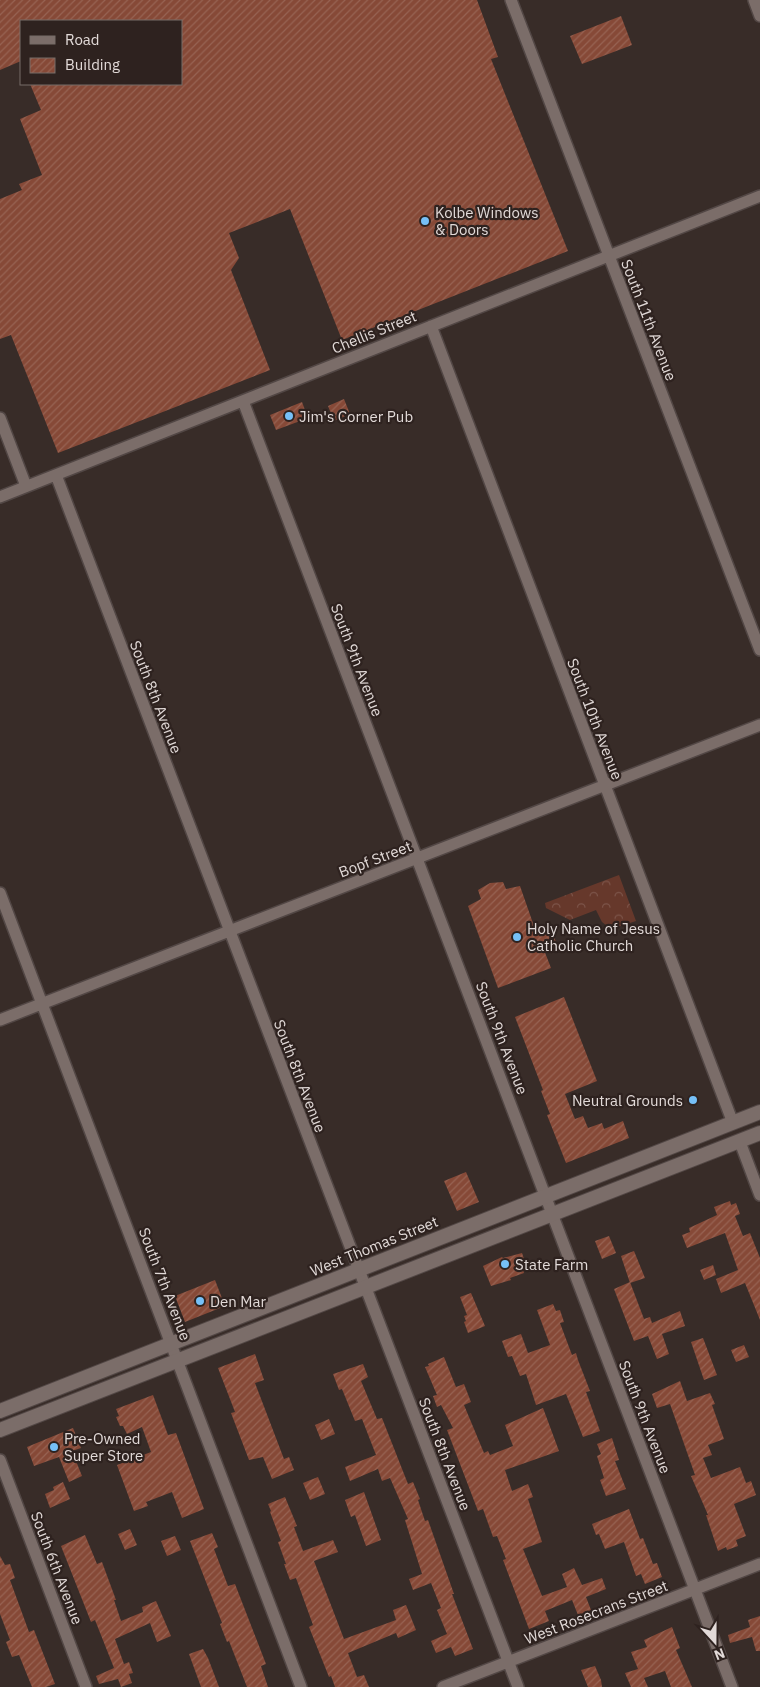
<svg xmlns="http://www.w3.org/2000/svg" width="760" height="1687" viewBox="0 0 760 1687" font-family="'IBM Plex Sans',sans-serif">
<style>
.park{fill:url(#park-crowns)}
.building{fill:url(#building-hatch)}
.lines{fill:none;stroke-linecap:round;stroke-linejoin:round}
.minor-casing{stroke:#524745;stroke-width:14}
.secondary-casing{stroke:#524745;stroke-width:16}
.minor{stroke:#7b6d69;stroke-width:11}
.secondary{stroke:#7b6d69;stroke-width:14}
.poi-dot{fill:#76c0f7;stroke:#2e221f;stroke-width:2}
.labels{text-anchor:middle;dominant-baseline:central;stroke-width:4.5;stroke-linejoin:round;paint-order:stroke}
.poi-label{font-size:15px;fill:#e2dad8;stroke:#2e221f;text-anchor:start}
.street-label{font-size:15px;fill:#e2dad8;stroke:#2e221f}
</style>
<defs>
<pattern id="park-crowns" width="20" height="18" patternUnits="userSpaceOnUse" patternTransform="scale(1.25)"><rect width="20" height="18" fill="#66382b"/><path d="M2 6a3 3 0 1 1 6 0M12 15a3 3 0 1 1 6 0" fill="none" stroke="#7c5449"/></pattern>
<pattern id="building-hatch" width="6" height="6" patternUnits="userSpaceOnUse" patternTransform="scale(1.25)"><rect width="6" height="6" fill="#864937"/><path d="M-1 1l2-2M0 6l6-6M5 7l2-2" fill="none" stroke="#976353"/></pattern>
</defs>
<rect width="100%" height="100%" fill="#382c28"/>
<path class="park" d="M619 875 636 921 611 929 602 922 596 910 570 920 546 908 545 903Z"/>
<path class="building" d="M0 0H477L498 57 491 59 568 251 342 340 290 209 229 233 239 258 231 270 270 370 58 453 11 335 0 339V199L22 190 19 184 42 175 20 119 41 110 30 84H181V21H21V61L0 70Z
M621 16 632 45 582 64 570 36Z
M344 399 350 414 334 421 328 406Z
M302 402 308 418 276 430 270 415Z
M503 882 506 889 520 886 535 929 549 924 557 945 544 950 551 968 498 988 468 906 481 899 478 890 490 883Z
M564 997 597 1081 565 1094 575 1119 583 1116 588 1128 602 1123 604 1129 623 1121 629 1138 566 1163 547 1115 550 1114 541 1091 543 1090 515 1017Z
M466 1172 479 1202 457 1211 444 1181Z
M730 1201 731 1205 736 1203 740 1214 735 1216 743 1236 750 1233 760 1258V1320L745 1283 721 1293 716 1279 738 1270 725 1233 687 1248 682 1235 690 1232 689 1228 717 1215 714 1207Z
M609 1236 616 1253 602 1259 595 1241Z
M634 1251 645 1278 630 1283 621 1256Z
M522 1253 526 1265 522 1267 524 1273 510 1278 511 1280 491 1286 483 1266 502 1257 503 1258Z
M713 1265 716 1275 704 1280 700 1270Z
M215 1280 225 1306 185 1322 175 1296Z
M630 1282 644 1319 650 1317 652 1323 680 1311 685 1326 662 1334 669 1354 657 1359 648 1336 634 1341 614 1289Z
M471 1293 485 1326 468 1333 464 1322 466 1321 464 1316 467 1315 460 1297Z
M553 1304 556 1311 560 1310 564 1322 560 1323 572 1355 576 1353 578 1360 590 1391 586 1392 600 1431 583 1437 566 1394 536 1405 526 1374 520 1376 512 1356 508 1357 502 1341 521 1334 528 1353 550 1345 537 1310Z
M703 1338 717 1375 704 1380 691 1342Z
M744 1345 749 1357 736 1362 731 1350Z
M255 1354 264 1380 255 1383 284 1459 289 1457 294 1470 272 1479 263 1457 249 1460 231 1413 235 1412 218 1368Z
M444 1357 456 1387 464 1384 471 1402 464 1405 484 1453 488 1451 490 1455 513 1446 505 1425 543 1408 559 1451 505 1470 512 1491 528 1484 533 1497 528 1499 542 1542 523 1549 542 1596 567 1587 562 1574 574 1568 582 1585 602 1578 606 1589 586 1597 591 1610 578 1615 572 1600 545 1611 549 1621 529 1629 503 1560 506 1559 497 1536 493 1537 483 1509 478 1511 447 1430 453 1428 441 1405 437 1407 433 1396 437 1395 425 1367 429 1366 428 1364Z
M363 1364 368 1377 361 1381 377 1419 382 1418 408 1484 413 1482 420 1499 418 1500 425 1521 428 1520 454 1594H452L473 1649 455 1656 451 1647 436 1653 431 1641 447 1634 437 1610 441 1608 431 1583 413 1590 409 1579 422 1574 405 1520 408 1519 390 1478 382 1481 378 1469 350 1481 345 1467 376 1455 362 1419 355 1421 342 1389 339 1390 333 1374Z
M680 1381 687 1401 710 1393 715 1404 712 1405 724 1439 708 1445 712 1455 703 1458 711 1478 740 1467 746 1483 751 1481 756 1495 734 1504 746 1536 736 1540 738 1546 727 1550 726 1547 718 1551 706 1515H708L691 1476 695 1475 670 1404 657 1408 652 1394Z
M153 1395 168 1435 176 1433 204 1509 182 1518 172 1492 146 1502 148 1506 134 1511 117 1465 151 1452 142 1427 127 1434 123 1426H120L116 1417 119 1416 116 1409Z
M329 1419 335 1434 321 1440 315 1425Z
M73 1428 81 1448 72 1451 82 1476 69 1482 59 1457 34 1466 27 1447Z
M612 1438 619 1460 615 1461 626 1489 606 1496 600 1480 604 1478 597 1456 601 1454 597 1444Z
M318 1477 325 1494 310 1500 303 1483Z
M63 1482 70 1499 50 1508 45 1494 54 1490 53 1487Z
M364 1492 381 1540 366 1546 355 1515 351 1517 345 1500Z
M285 1497 297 1526 294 1527 303 1551 333 1540 338 1552 314 1561 344 1639 396 1620 393 1610 406 1605 416 1630 398 1638 396 1633 348 1653 357 1677 364 1675 369 1687H335L331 1676 329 1677 309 1627 313 1625 296 1578 290 1580 284 1564H286L278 1542 281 1541 270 1512 271 1511 268 1504Z
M629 1509 640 1539 643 1538 653 1564 657 1563 662 1577 645 1584 641 1574 636 1576 624 1542 605 1549 599 1534 596 1535 592 1524Z
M130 1529 137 1545 125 1550 118 1534Z
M212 1533 218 1547 214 1549 228 1586 235 1584 266 1664 261 1666 268 1687H247L229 1641 227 1642 220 1624 222 1623 190 1541Z
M85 1535 97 1564 102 1562 116 1600H114L121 1621 143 1612 142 1607 156 1601 171 1636 157 1642 150 1623 115 1639 124 1664 129 1662 133 1673 129 1674 132 1683 121 1687 118 1679 99 1684 96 1676 114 1668 95 1620 91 1622 61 1546Z
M175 1536 181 1550 167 1556 161 1541Z
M0 1556 5 1565 10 1564 15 1578 10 1580 29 1632 34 1630 55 1684 46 1687H32L19 1655 12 1657 6 1642 10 1640 0 1614Z
M760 1616V1651H756L752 1637 730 1643 728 1635 750 1627 748 1620Z
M672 1627 680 1648 676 1650 692 1687H671L665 1671 644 1678 648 1687H631L625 1673 638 1669 631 1652 647 1647 644 1640Z
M203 1649 208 1658 219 1687H201L189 1654Z
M595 1666 601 1680 602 1687H588L581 1670Z"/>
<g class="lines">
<defs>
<path id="minor" d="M511 0 760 650
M754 0 760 16
M431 326 733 1123
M243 401 732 1687
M0 418 26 486
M56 475 518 1687
M0 497 760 196
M0 893 301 1687
M0 1020 760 725
M740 1142 760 1195
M0 1460 86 1687
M443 1687 760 1564"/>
<path id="secondary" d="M0 1411 760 1112
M0 1430 760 1133"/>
</defs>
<use href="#minor" class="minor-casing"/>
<use href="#secondary" class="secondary-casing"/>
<use href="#minor" class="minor"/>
<use href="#secondary" class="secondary"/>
</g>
<g class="poi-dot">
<circle cx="425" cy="221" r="5"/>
<circle cx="289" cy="416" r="5"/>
<circle cx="517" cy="937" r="5"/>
<circle cx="693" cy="1100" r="5"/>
<circle cx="505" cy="1264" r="5"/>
<circle cx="200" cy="1301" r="5"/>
<circle cx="54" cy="1447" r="5"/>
</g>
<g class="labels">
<g class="poi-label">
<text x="435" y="212">Kolbe Windows<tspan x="435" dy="17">&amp; Doors</tspan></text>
<text x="299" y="416">Jim's Corner Pub</text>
<text x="527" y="928">Holy Name of Jesus<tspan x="527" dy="17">Catholic Church</tspan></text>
<text x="683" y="1100" text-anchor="end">Neutral Grounds</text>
<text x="515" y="1264">State Farm</text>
<text x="210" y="1301">Den Mar</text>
<text x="64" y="1438">Pre-Owned<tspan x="64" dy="17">Super Store</tspan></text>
</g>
<g class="street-label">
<text transform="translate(649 320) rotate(69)">South 11th Avenue</text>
<text transform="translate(374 332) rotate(-22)">Chellis Street</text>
<text transform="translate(357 660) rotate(69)">South 9th Avenue</text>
<text transform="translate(156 697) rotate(69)">South 8th Avenue</text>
<text transform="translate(595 719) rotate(69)">South 10th Avenue</text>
<text transform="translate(375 859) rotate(-21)">Bopf Street</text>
<text transform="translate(502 1038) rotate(69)">South 9th Avenue</text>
<text transform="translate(300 1076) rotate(69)">South 8th Avenue</text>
<text transform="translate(374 1246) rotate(-22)">West Thomas Street</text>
<text transform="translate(165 1284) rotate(69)">South 7th Avenue</text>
<text transform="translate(645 1417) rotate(69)">South 9th Avenue</text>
<text transform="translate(445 1454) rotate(69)">South 8th Avenue</text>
<text transform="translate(57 1568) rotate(69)">South 6th Avenue</text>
<text transform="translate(596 1612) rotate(-21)">West Rosecrans Street</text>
</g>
</g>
<rect x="20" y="20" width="162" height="65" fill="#2e221f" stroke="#766c69"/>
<rect x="30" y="36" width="25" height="8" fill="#7b6d69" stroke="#766c69"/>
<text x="65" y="45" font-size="15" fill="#e2dad8">Road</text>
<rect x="30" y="58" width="25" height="15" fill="url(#building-hatch)" stroke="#766c69"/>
<text x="65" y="70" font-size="15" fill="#e2dad8">Building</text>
<g transform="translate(715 1642) rotate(159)" stroke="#2e221f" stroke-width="4" paint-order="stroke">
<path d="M0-4L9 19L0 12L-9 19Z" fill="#e2dad8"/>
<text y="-8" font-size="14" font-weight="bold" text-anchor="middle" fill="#e2dad8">N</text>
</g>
</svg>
